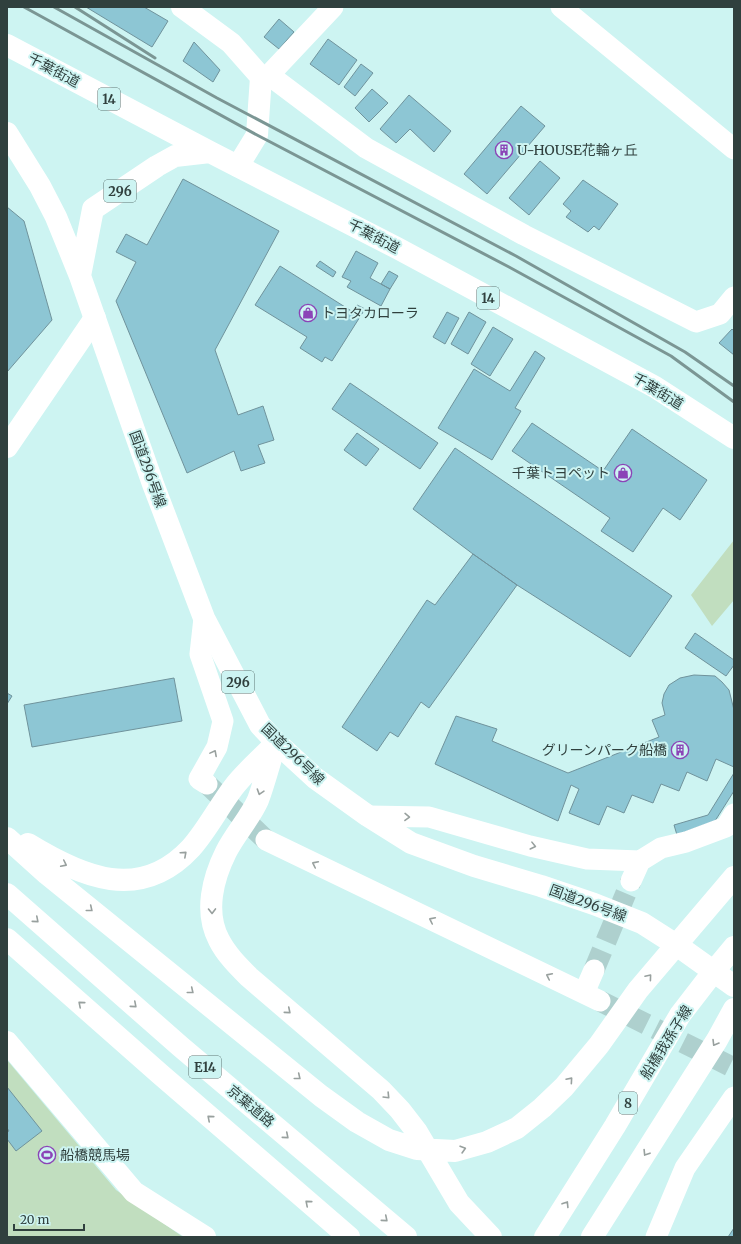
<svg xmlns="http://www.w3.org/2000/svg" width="741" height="1244" viewBox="0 0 741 1244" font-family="Merriweather,'Noto Sans JP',serif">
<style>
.green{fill:#c1debf}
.building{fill:#8dc6d4;stroke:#70939c}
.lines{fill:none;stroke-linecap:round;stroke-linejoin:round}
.minor-tunnel{stroke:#aed0ce;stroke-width:21;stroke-dasharray:21 10;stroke-linecap:butt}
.minor{stroke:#fff;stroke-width:21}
.tertiary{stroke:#fff;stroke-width:22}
.primary{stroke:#fff;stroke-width:22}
.trunk{stroke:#fff;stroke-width:22}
.motorway{stroke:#fff;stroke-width:22}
.rail{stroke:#7b9694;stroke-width:3}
.oneway{stroke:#98a09e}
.labels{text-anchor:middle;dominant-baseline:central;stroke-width:4;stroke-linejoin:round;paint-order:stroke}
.shield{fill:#cdf4f2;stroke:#5f7674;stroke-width:1}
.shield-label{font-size:13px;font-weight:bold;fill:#30403e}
.street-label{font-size:14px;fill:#30403e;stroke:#cdf4f2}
.poi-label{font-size:14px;fill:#30403e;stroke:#cdf4f2;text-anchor:start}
</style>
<rect width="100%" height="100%" fill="#cdf4f2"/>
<path class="green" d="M734 540V600L712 626 691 595Z
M7 1060 116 1190 183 1237H7Z"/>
<path class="building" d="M86 7H144L168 21 152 47Z
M279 19 294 32 279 49 264 37Z
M328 39 357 60 339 85 310 64Z
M194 42 220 70 213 82 183 61Z
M361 64 373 73 355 96 344 87Z
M372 89 388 103 369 122 355 108Z
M409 95 451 131 434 152 410 129 396 143 380 129Z
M521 106 545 126 487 194 464 174Z
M540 161 560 178 529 215 509 198Z
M183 179 279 231 215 350 238 415 263 406 274 440 258 445 265 463 241 471 234 451 187 473 116 301 136 262 116 252 126 234 147 245Z
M583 180 618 204 599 230 594 226 588 232 566 217 571 211 563 204Z
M7 207 24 221 52 320 7 372Z
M356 251 378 263 370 278 390 289 381 306 347 287 351 281 342 277Z
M320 261 336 272 333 277 316 266Z
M280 266 353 312 357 305 365 309 332 361 325 357 322 362 300 348 307 337 255 305Z
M389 271 398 276 390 289 381 284Z
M447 312 459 318 445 344 433 337Z
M469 312 486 322 468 354 451 344Z
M493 327 513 339 490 376 471 364Z
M732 329 734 331V355L719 343Z
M535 351 545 358 515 408 521 411 492 460 438 428 474 369 510 391Z
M350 383 438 443 420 469 332 409Z
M532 423 603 471 632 429 707 480 680 520 663 508 633 552 601 531 610 518 512 451Z
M357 433 379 449 366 466 344 450Z
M455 448 672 596 630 657 517 585 473 554 413 509Z
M473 554 517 585 429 708 421 702 398 737 390 732 377 751 342 727 427 600 435 605Z
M695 633 734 660V665L726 676 685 648Z
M694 675 715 676 722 682 729 690 734 710V767L716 759 707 781 687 772 679 791 661 784 653 803 632 795 624 813 607 806 599 825 569 813 579 789 571 785 558 821 435 764 456 716 497 729 492 741 568 773 659 737 652 720 665 715 662 703 664 694 669 685 680 678Z
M174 678 182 721 32 747 24 705Z
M7 693 12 696 7 704Z
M734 773V791L715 821 677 835 674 825 708 815Z
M7 1087 42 1131 16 1151 7 1139V1132L9 1131 7 1128Z
M734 1228V1237H728Z"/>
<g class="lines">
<path class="minor-tunnel" d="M207 784 266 840
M594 970 631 881
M600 1001 734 1068"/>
<path class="minor" d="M561 7 734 149
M269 75 366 148 524 235 696 322 720 314 734 297
M261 77 269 75 333 7
M204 618 200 654 223 721 217 747 199 779 207 784
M368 816 429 817 530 846 587 859 640 861 661 848 686 842 726 827 734 814
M266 840 600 1001
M631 881 640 861
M584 993 594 970
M656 1237 685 1168 734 1097"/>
<path class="tertiary" d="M182 7 231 43 261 77 257 135 238 166
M7 447 95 318
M7 1042 134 1192 205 1237"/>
<path class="primary" d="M545 1237 615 1126 680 1015 714 971
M592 1237 717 1040 734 1009"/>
<path class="trunk" d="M7 45 210 152 397 248 655 387 734 438
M7 133 40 186 56 217 80 276 153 484 204 618 260 725 276 742 315 778 368 816 411 843 474 866 541 886 594 904 642 923 678 946 734 986
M80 276 93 209 157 166 175 156 210 152
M714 971 734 947"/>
<path class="motorway" d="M276 742C270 761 265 781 258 800 250 818 235 834 226 852 213 878 204 912 219 940 226 954 238 966 249 977L381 1090 400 1110 417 1132 459 1203 491 1237
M7 838 47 874 321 1096 357 1122 389 1140 417 1149 455 1151 487 1142 517 1128 542 1108 564 1087 599 1045 638 990 734 877
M28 844C82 877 140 903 191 848 207 830 218 808 233 788 244 773 260 760 273 746
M7 894 181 1047 406 1237
M7 939 160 1074 349 1237"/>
<path class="rail" d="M24 7 257 135 509 267 671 356 734 402
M54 7 217 98 516 256 685 352 734 386
M75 7 155 58"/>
</g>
<defs><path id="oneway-chevron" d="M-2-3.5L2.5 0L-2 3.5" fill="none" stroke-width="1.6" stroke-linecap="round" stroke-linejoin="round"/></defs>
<g class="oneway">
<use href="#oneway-chevron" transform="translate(214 753) rotate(-62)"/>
<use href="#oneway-chevron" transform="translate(260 792) rotate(108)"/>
<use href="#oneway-chevron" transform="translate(407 817) rotate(1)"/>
<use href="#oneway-chevron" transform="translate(533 846) rotate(14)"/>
<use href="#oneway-chevron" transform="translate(184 854) rotate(-42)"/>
<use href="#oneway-chevron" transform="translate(64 864) rotate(26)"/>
<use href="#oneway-chevron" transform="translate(315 864) rotate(-154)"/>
<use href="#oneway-chevron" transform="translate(90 909) rotate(39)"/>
<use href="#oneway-chevron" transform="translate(212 911) rotate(89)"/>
<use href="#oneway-chevron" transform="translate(36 920) rotate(41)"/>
<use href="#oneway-chevron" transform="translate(432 920) rotate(-154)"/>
<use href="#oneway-chevron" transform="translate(549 976) rotate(-154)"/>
<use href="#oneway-chevron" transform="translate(649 977) rotate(-50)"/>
<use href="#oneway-chevron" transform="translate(191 991) rotate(39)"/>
<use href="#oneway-chevron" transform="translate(81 1004) rotate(-139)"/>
<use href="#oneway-chevron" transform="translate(134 1005) rotate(41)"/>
<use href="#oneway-chevron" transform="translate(288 1011) rotate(40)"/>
<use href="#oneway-chevron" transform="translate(715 1043) rotate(121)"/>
<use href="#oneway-chevron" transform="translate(298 1077) rotate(39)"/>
<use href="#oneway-chevron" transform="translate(570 1080) rotate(-49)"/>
<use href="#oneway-chevron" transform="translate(387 1096) rotate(46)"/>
<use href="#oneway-chevron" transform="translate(210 1118) rotate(-139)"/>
<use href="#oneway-chevron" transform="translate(286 1136) rotate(40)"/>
<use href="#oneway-chevron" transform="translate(463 1149) rotate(-16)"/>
<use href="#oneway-chevron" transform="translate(646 1153) rotate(122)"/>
<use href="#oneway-chevron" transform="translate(308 1203) rotate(-139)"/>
<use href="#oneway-chevron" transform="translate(566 1204) rotate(-58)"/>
<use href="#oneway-chevron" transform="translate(385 1219) rotate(40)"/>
</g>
<defs>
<symbol id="building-ring" viewBox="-11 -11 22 22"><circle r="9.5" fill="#cdf4f2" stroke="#8b44b7" stroke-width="1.5"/><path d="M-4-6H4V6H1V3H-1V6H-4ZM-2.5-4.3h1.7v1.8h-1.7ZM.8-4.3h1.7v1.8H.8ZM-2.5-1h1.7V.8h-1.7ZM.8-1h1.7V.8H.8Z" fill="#8b44b7"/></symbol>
<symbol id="shop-ring" viewBox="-11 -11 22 22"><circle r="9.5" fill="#cdf4f2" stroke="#8b44b7" stroke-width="1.5"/><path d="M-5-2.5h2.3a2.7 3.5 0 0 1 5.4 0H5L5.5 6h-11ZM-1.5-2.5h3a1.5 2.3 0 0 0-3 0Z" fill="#8b44b7"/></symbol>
<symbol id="stadium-ring" viewBox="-11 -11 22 22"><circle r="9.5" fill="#cdf4f2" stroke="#8b44b7" stroke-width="1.5"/><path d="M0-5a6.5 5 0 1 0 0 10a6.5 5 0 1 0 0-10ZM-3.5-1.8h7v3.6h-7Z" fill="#8b44b7"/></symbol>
</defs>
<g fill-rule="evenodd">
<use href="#building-ring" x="494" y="140" width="20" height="20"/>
<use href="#shop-ring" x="298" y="303" width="20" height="20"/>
<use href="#shop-ring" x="613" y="463" width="20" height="20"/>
<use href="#building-ring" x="670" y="740" width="20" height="20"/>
<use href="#stadium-ring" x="37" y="1145" width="20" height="20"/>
</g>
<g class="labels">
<g class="shield">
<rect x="98" y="88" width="22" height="22" rx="3"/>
<rect x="104" y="180" width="32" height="22" rx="3"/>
<rect x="477" y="287" width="22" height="22" rx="3"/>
<rect x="222" y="671" width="32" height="22" rx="3"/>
<rect x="189" y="1056" width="32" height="22" rx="3"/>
<rect x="619" y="1092" width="18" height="22" rx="3"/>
</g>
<g class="shield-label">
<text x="109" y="99">14</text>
<text x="120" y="191">296</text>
<text x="488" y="298">14</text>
<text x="238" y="682">296</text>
<text x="205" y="1067">E14</text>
<text x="628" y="1103">8</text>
</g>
<g class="street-label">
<text transform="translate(54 70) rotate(28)">千葉街道</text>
<text transform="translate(374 236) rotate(28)">千葉街道</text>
<text transform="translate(658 391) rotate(31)">千葉街道</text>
<text transform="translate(148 469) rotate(70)">国道296号線</text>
<text transform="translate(293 754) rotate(44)">国道296号線</text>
<text transform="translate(588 903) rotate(20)">国道296号線</text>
<text transform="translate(666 1042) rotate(-58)">船橋我孫子線</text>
<text transform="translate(251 1106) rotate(40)">京葉道路</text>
</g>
<g class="poi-label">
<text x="517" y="150">U-HOUSE花輪ヶ丘</text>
<text x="321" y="313">トヨタカローラ</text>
<text x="610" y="473" text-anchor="end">千葉トヨペット</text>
<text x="667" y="750" text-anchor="end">グリーンパーク船橋</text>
<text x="60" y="1155">船橋競馬場</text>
</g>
</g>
<rect width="741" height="1244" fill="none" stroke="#30403e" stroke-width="16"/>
<path d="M14 1224v6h70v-6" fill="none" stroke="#30403e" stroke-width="2"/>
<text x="20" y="1224" font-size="12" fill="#30403e" stroke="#cdf4f2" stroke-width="3" paint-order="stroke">20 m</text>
</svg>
